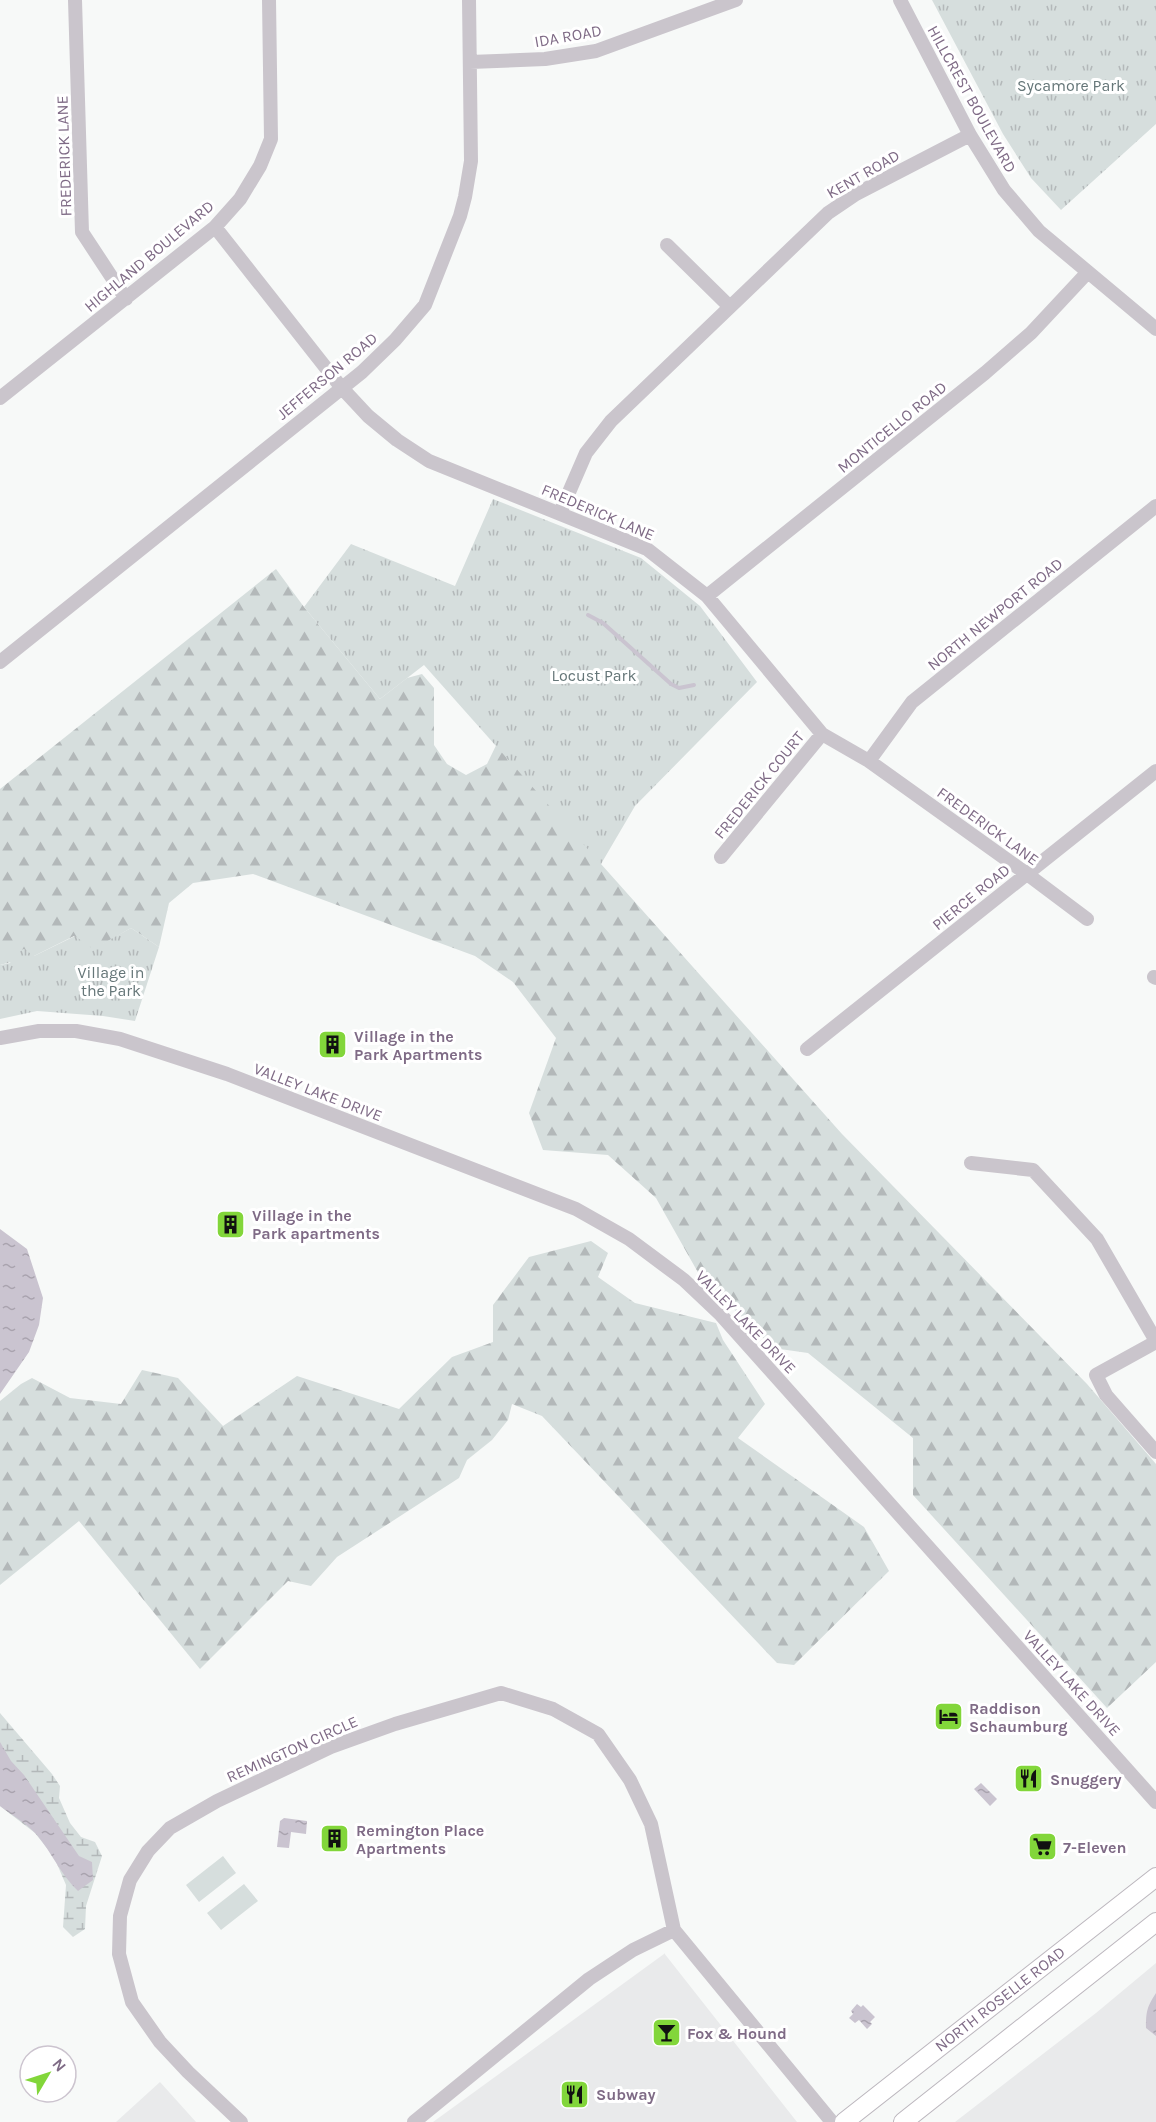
<svg xmlns="http://www.w3.org/2000/svg" width="1156" height="2122" viewBox="0 0 1156 2122" font-family="Karla,sans-serif">
<style>
.built{fill:#e9eaeb}
.grass{fill:#d6dedd}
.forest{fill:url(#forest-firs)}
.wetland{fill:url(#wetland-marsh)}
.park{fill:url(#park-tufts)}
.water{fill:url(#water-ripples)}
.lines{fill:none;stroke-linecap:round;stroke-linejoin:round}
.stream{stroke:#cac4d0;stroke-width:4}
.major-casing{stroke:#bcb7be;stroke-width:20}
.minor{stroke:#cac5cc;stroke-width:14}
.major{stroke:#fff;stroke-width:18}
.labels{text-anchor:middle;dominant-baseline:central;stroke-width:6;stroke-linejoin:round;paint-order:stroke}
.street-label{font-size:16px;fill:#7f6b86;stroke:#fff}
.park-label{font-size:16px;fill:#657678;stroke:#fff}
.poi-label{font-size:16px;font-weight:bold;fill:#7f6b86;stroke:#fff;text-anchor:start}
</style>
<defs>
<pattern id="forest-firs" width="22" height="20" patternUnits="userSpaceOnUse" patternTransform="scale(1.5)"><rect width="22" height="20" fill="#d6dedd"/><path d="M5 1l3.5 6h-7zM16 11l3.5 6h-7z" fill="#b3b8b9"/></pattern>
<pattern id="wetland-marsh" width="20" height="14" patternUnits="userSpaceOnUse" patternTransform="scale(1.5)"><rect width="20" height="14" fill="#d6dedd"/><path d="M1 5h8M5 5V1M11 12h8M15 12V8" fill="none" stroke="#b3b8b9"/></pattern>
<pattern id="park-tufts" width="24" height="20" patternUnits="userSpaceOnUse" patternTransform="scale(1.5)"><rect width="24" height="20" fill="#d6dedd"/><path d="M3 7l-1-3M5 7V3M7 7l1-3M15 17l-1-3M17 17v-4M19 17l1-3" fill="none" stroke="#b3b8b9"/></pattern>
<pattern id="water-ripples" width="26" height="14" patternUnits="userSpaceOnUse" patternTransform="scale(1.5)"><rect width="26" height="14" fill="#cac4d0"/><path d="M2 4q2-2 4 0t4 0M15 11q2-2 4 0t4 0" fill="none" stroke="#a9a3ae"/></pattern>
</defs>
<rect width="100%" height="100%" fill="#f7f9f8"/>
<path class="built" d="M664 1953 797 2122H433L664 1954Z
M1156 1963V2122H955L1096 2013Z
M160 2082 196 2122H116Z"/>
<path class="grass" d="M223 1856 236 1873 199 1902 186 1885Z
M244 1884 258 1901 221 1930 207 1913Z"/>
<path class="forest" d="M276 569 304 607 380 699 407 678 422 674 434 688V745L447 764 466 775 487 764 503 731 605 838 601 864 842 1134 1087 1384 1156 1464V1662L1107 1708 913 1495V1438L808 1353 773 1348 700 1276 656 1198 608 1155 543 1150 529 1113 556 1038 513 982 475 956 253 874 193 883 169 903 159 947 131 928 93 950 74 936 34 956 0 965V789Z
M591 1241 608 1253 598 1277 635 1303 716 1323 723 1340 765 1404 738 1438 864 1527 889 1571 794 1665 777 1663 542 1416 512 1404 508 1420 492 1440 467 1460 459 1478 337 1557 311 1586 288 1581 200 1669 79 1521 0 1585V1401L21 1384 32 1378 70 1398 121 1404 142 1370 178 1378 223 1426 297 1376 399 1409 452 1357 493 1342V1305L529 1257Z"/>
<path class="wetland" d="M0 1713 52 1774 60 1786 59 1798 70 1823 81 1837 95 1842 102 1856 86 1906 85 1929 73 1937 63 1927 66 1885 54 1857 35 1833 0 1806Z"/>
<path class="park" d="M932 0H1156V124L1061 210 1031 178 1003 134Z
M493 499 641 558 700 606 757 682 635 806 601 864 424 665 380 699 304 607 351 544 455 586Z
M131 928 159 947 135 1021 103 1016 37 1011 0 1019V965L10 963 14 952 24 949 34 956 75 936 93 949Z"/>
<path class="water" d="M0 1229 27 1249 43 1298 39 1325 29 1352 0 1394Z
M0 1742 11 1761 24 1775 79 1856 92 1862 93 1880 78 1891C61 1875 52 1853 37 1835 27 1824 12 1815 0 1806Z
M981 1783 997 1799 990 1806 974 1789Z
M284 1818 307 1821 306 1834 291 1832 289 1848 277 1847 280 1821Z
M1156 1993V2036L1146 2028C1146 2011 1147 2007 1156 1993Z
M857 2004 861 2007 863 2005 875 2017 870 2022 872 2024 867 2029 859 2020 855 2023 849 2018 853 2014 851 2011Z"/>
<g class="lines">
<path class="stream" d="M588 615 603 623 671 684 679 688 694 685"/>
<defs>
<path id="major" d="M844 2122 1156 1877
M903 2122 1156 1922"/>
</defs>
<use href="#major" class="major-casing"/>
<path class="minor" d="M75 0 82 232 126 299
M900 0 970 135 1004 190 1039 231 1156 329
M470 62 545 59 596 51 736 0
M215 227 341 387 368 416 397 440 429 461 647 549 707 596 822 734 869 761 1027 874 1087 919
M667 245 729 306
M0 398 215 227 240 199 260 166 271 139 269 0
M560 513 586 453 611 421 828 213 856 194 970 135
M707 596 985 373 1031 333 1087 273
M0 662 362 372 395 340 425 305 460 216 465 197 471 161 469 0
M869 761 912 702 1156 506
M721 857 822 734
M1154 977 1156 978
M0 1038 39 1031H76L120 1039 227 1074 576 1209 629 1239 684 1280 721 1315 1156 1802
M807 1049 1156 771
M971 1163 1033 1170 1097 1239 1156 1341
M1156 1342 1096 1375 1106 1395 1156 1452
M241 2122 188 2072 160 2042 132 2002 119 1954 120 1916 130 1880 148 1851 170 1828 217 1801 331 1747 395 1724 501 1693 553 1709 598 1734 630 1780 651 1824 674 1930 832 2122
M414 2122 589 1979 633 1950 674 1930"/>
<use href="#major" class="major"/>
</g>
<defs>
<symbol id="building-square" viewBox="-11 -11 22 22"><rect x="-9" y="-9" width="18" height="18" rx="4" fill="#82d63a" stroke="#fff"/><path d="M-4-6H4V6H1V3H-1V6H-4ZM-2.5-4.3h1.7v1.8h-1.7ZM.8-4.3h1.7v1.8H.8ZM-2.5-1h1.7V.8h-1.7ZM.8-1h1.7V.8H.8Z" fill="#111"/></symbol>
<symbol id="hotel-square" viewBox="-11 -11 22 22"><rect x="-9" y="-9" width="18" height="18" rx="4" fill="#82d63a" stroke="#fff"/><path d="M-6-4.5h1.5V1H6V5H4.5V3h-9V5H-6ZM-4 0a1.8 1.8 0 1 1 3.6 0ZM.5 0V-2.5h3Q6-2.5 6 0Z" fill="#111"/></symbol>
<symbol id="restaurant-square" viewBox="-11 -11 22 22"><rect x="-9" y="-9" width="18" height="18" rx="4" fill="#82d63a" stroke="#fff"/><path d="M-5-6h1v4h1v-4h1v4h1v-4h1v5L-1.5 .5V6h-2V.5L-5-1ZM5-6V6H3V1.5H1.5Q1.5-4 5-6Z" fill="#111"/></symbol>
<symbol id="supermarket-square" viewBox="-11 -11 22 22"><rect x="-9" y="-9" width="18" height="18" rx="4" fill="#82d63a" stroke="#fff"/><path d="M-6-5.5h2.5l.6 2H6L4.5 2H-2.5L-4.4-4H-6ZM-1.5 3.2a1.3 1.3 0 1 0 .1 0ZM3 3.2a1.3 1.3 0 1 0 .1 0Z" fill="#111"/></symbol>
<symbol id="bar-square" viewBox="-11 -11 22 22"><rect x="-9" y="-9" width="18" height="18" rx="4" fill="#82d63a" stroke="#fff"/><path d="M-6-5H6L.8 .8V4.5H3.5V6h-7V4.5H-.8V.8Z" fill="#111"/></symbol>
</defs>
<g fill-rule="evenodd">
<use href="#building-square" x="316" y="1028" width="33" height="33"/>
<use href="#building-square" x="214" y="1208" width="33" height="33"/>
<use href="#hotel-square" x="932" y="1700" width="33" height="33"/>
<use href="#restaurant-square" x="1012" y="1762" width="33" height="33"/>
<use href="#building-square" x="318" y="1822" width="33" height="33"/>
<use href="#supermarket-square" x="1026" y="1830" width="33" height="33"/>
<use href="#bar-square" x="650" y="2016" width="33" height="33"/>
<use href="#restaurant-square" x="558" y="2078" width="33" height="33"/>
</g>
<g class="labels">
<g class="street-label">
<text transform="translate(568 36) rotate(-10)">IDA ROAD</text>
<text transform="translate(972 99) rotate(61)">HILLCREST BOULEVARD</text>
<text transform="translate(64 156) rotate(-92)">FREDERICK LANE</text>
<text transform="translate(863 174) rotate(-30)">KENT ROAD</text>
<text transform="translate(149 256) rotate(-40)">HIGHLAND BOULEVARD</text>
<text transform="translate(327 376) rotate(-40)">JEFFERSON ROAD</text>
<text transform="translate(892 427) rotate(-39)">MONTICELLO ROAD</text>
<text transform="translate(598 512) rotate(23)">FREDERICK LANE</text>
<text transform="translate(995 614) rotate(-39)">NORTH NEWPORT ROAD</text>
<text transform="translate(759 785) rotate(-51)">FREDERICK COURT</text>
<text transform="translate(988 826) rotate(36)">FREDERICK LANE</text>
<text transform="translate(971 897) rotate(-39)">PIERCE ROAD</text>
<text transform="translate(318 1092) rotate(21)">VALLEY LAKE DRIVE</text>
<text transform="translate(746 1322) rotate(46)">VALLEY LAKE DRIVE</text>
<text transform="translate(1072 1683) rotate(48)">VALLEY LAKE DRIVE</text>
<text transform="translate(292 1749) rotate(-24)">REMINGTON CIRCLE</text>
<text transform="translate(1000 1999) rotate(-38)">NORTH ROSELLE ROAD</text>
</g>
<g class="park-label">
<text x="1071" y="85">Sycamore Park</text>
<text x="594" y="675">Locust Park</text>
<text x="111" y="972">Village in<tspan x="111" dy="18">the Park</tspan></text>
</g>
<g class="poi-label">
<text x="354" y="1036">Village in the<tspan x="354" dy="18">Park Apartments</tspan></text>
<text x="252" y="1215">Village in the<tspan x="252" dy="18">Park apartments</tspan></text>
<text x="969" y="1708">Raddison<tspan x="969" dy="18">Schaumburg</tspan></text>
<text x="1050" y="1779">Snuggery</text>
<text x="356" y="1830">Remington Place<tspan x="356" dy="18">Apartments</tspan></text>
<text x="1063" y="1847">7-Eleven</text>
<text x="687" y="2033">Fox &amp; Hound</text>
<text x="596" y="2094">Subway</text>
</g>
</g>
<g transform="translate(48 2074) rotate(51)"><circle r="28" fill="#ffffff" stroke="#ccc4cf" stroke-width="1.5"/>
<path d="M0-4.5L10 22L0 15L-10 22Z" fill="#82d63a"/>
<text y="-9" font-size="16" font-weight="bold" text-anchor="middle" fill="#7f6b86">N</text>
</g>
</svg>
